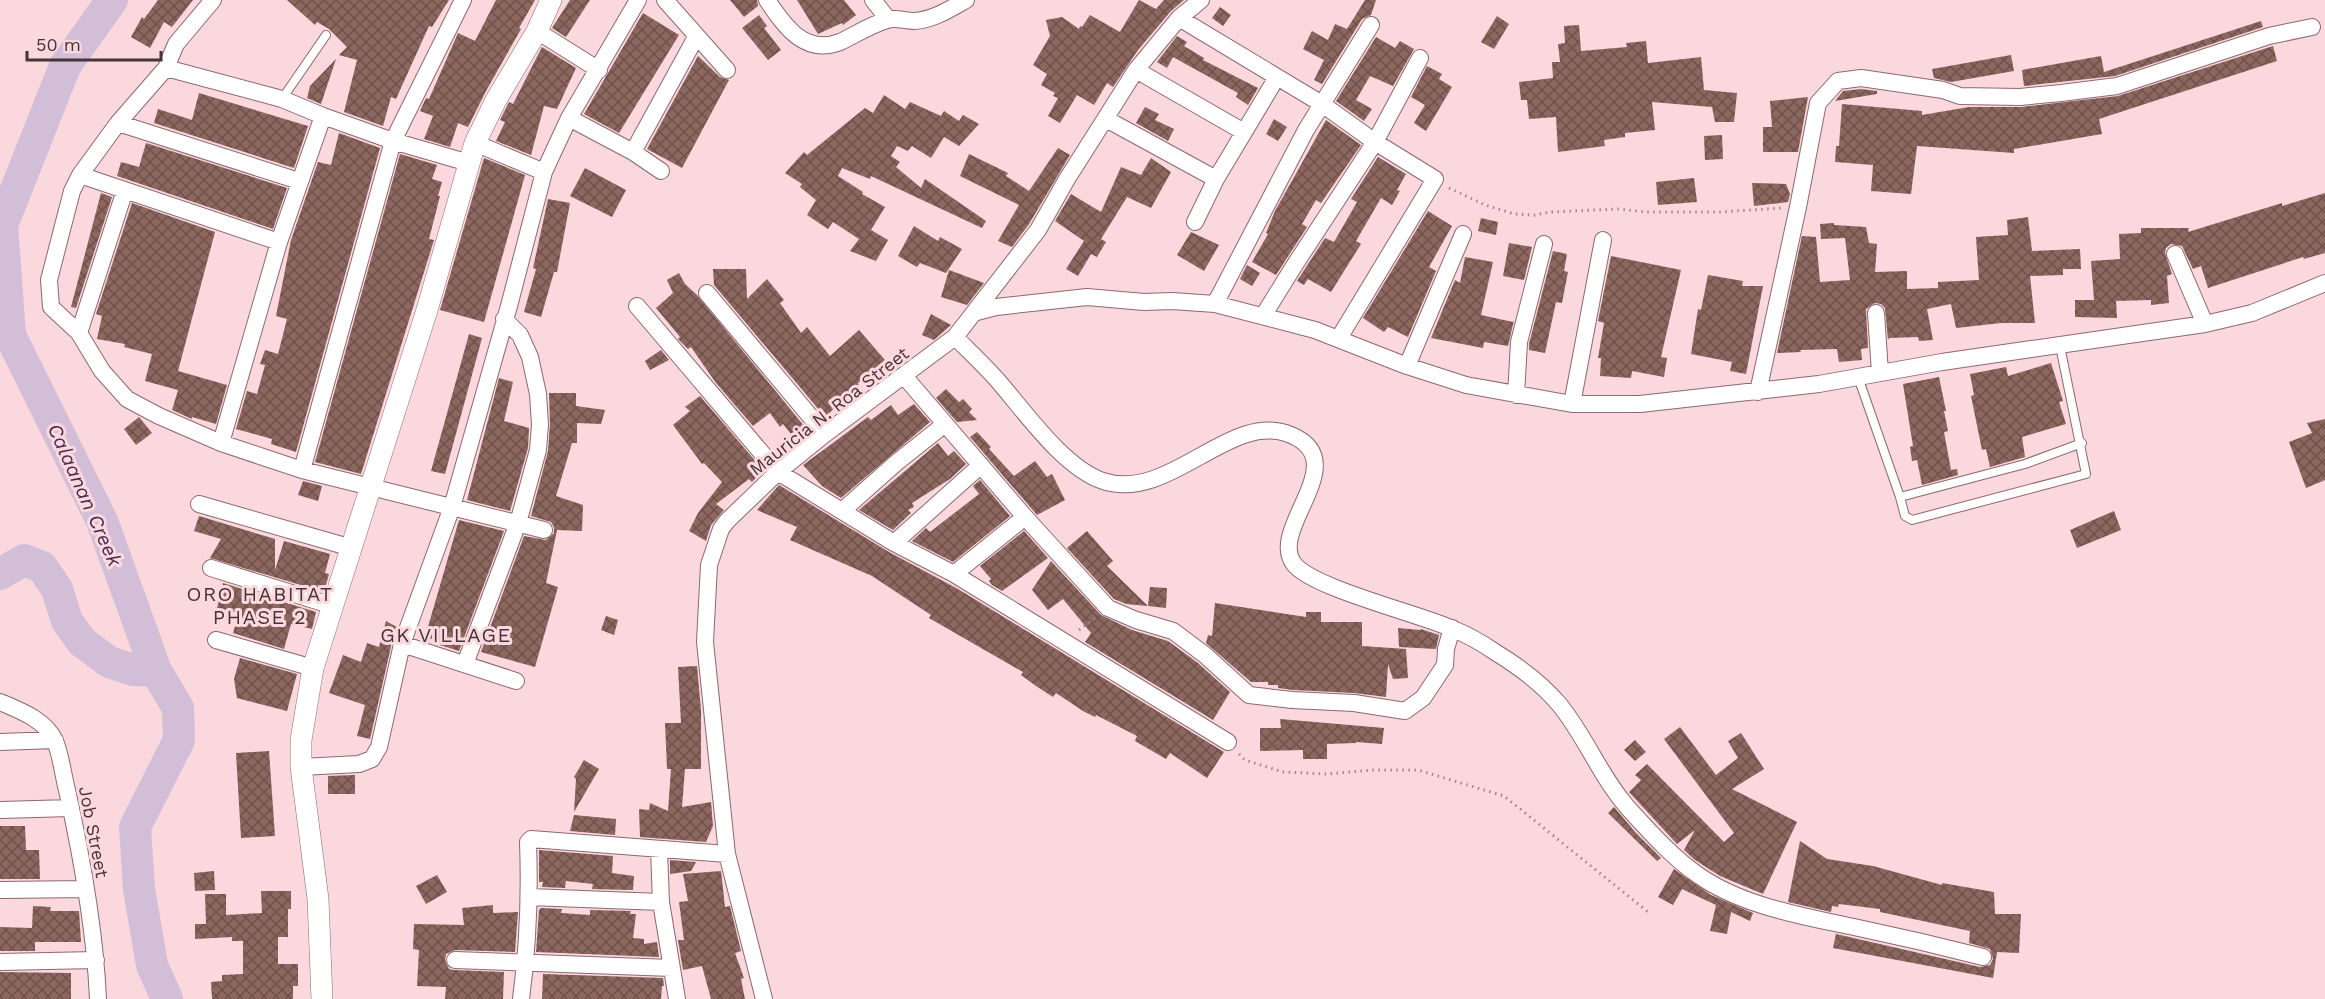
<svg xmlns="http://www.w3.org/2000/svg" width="2325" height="999" viewBox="0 0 2325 999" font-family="'Work Sans',sans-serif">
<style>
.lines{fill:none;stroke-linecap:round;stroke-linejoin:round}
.river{stroke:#d2bed7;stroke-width:32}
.building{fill:url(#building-cross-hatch)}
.service-casing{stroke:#8d686e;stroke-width:10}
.minor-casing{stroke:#8d686e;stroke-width:18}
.tertiary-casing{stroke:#8d686e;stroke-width:22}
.path{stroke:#a2888c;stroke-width:3;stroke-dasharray:1.5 4.5;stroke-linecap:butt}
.service{stroke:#fff;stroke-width:8}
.minor{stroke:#fff;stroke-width:16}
.tertiary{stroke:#fff;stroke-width:21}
.labels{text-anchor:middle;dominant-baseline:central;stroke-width:6;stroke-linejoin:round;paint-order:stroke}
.street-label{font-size:18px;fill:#453437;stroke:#fad8dd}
.water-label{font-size:20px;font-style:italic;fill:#492c50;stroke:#fad8dd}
.neighbourhood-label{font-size:20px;letter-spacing:1.5px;fill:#453437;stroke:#fad8dd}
</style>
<defs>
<pattern id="building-cross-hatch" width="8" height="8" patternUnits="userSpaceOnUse" patternTransform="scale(1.5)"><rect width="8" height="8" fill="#8b675f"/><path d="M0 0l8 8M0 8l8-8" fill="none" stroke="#6e514b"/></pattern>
</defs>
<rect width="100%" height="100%" fill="#fad8dd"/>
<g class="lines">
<path class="river" d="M112 0 65 66 2 225 10 335 102 521 156 671 178 708 179 740 135 827 139 889 152 965 167 999
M0 574 24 560 42 567 57 589 67 621 82 642 109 662 133 670 156 671"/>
</g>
<path class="building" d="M158 0H193L172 27 164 22 150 48 131 37 142 17 144 19Z
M287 0H449L432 27 429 26 396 99 391 97 383 126 344 112 357 60 339 55 347 47 329 29 317 22 315 25Z
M496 0H535L519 28 521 29 486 91 468 127 458 123 450 147 424 139 433 116 420 111 426 98 429 99 458 33 475 41Z
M570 0H590L566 37 552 28Z
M730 0H757L758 6 744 17Z
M797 0H844L856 15 843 25 842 23 818 34Z
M1139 0 1156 9 1164 0H1184L1171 11 1138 50 1113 87 1107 83 1094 105 1077 95 1060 123 1048 116 1058 98 1053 96 1055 93 1041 85 1047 74 1033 65 1050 36 1046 20 1062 17 1079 29 1080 26 1082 27 1090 15 1120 32Z
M1365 0H1376L1371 15 1362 19 1322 84 1314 80 1324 60 1303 49 1312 31 1328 40 1335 24 1347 29Z
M1220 7 1231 15 1223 26 1212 18Z
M643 13 679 35 619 133 584 114Z
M759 15 767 26 764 28 781 50 768 60 742 28Z
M1497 16 1509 24 1494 49 1481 42Z
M2261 21 2263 27 2115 76 2024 86 2022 70 2101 56 2104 72Z
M1579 25 1581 51 1627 47 1626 43 1646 41 1648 63 1701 57 1704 90 1737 93 1734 122H1715L1712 107 1652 102 1655 130 1625 133V137L1604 140 1605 146 1558 152 1556 117 1529 119 1527 100H1521L1519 82 1553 78 1552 62H1560L1558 44 1565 43 1564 26Z
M1177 36 1187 42 1184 46 1204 58 1203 60 1258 88 1248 105 1236 97 1238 93 1173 57 1167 68 1157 62Z
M1376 37 1395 48 1400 41 1414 49 1393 86 1370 76 1356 100 1372 109 1364 121 1336 101Z
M2273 46 2277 61 2099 119 2102 134 2014 149V153L1917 146 1911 194 1871 191 1873 165 1835 162 1836 146H1839L1842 104 1922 111V115L1969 107H2021L2118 96Z
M542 47 576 68 557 109 544 106 531 155 496 141 505 122 500 120 509 102 513 104Z
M2011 55 2014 71 1951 82 1934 78 1932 69Z
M698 56 720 77 729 80 682 168 647 149Z
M336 59 321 104 307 98 310 86Z
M1427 66 1442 74 1439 79 1452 87 1426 131 1414 123 1425 105 1411 97Z
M1861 89 1877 91V94L1835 101 1843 91Z
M199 93 308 126 294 168 154 123 158 109 192 120Z
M884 95 905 109 910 102 941 116 944 111 959 121 963 115 979 124 959 146 944 137 931 158 912 146 908 151 897 146 891 156 900 162 896 167 921 188 925 179 986 221 982 228 871 176 870 179 842 168 838 176 863 192 862 194 885 207 871 230 888 240 876 261 850 251 859 239 833 222 828 229 807 215 816 200 800 187 802 184 785 173 804 152 807 155 865 108 873 113Z
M1808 97 1798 152H1763V127H1772L1770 101Z
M1145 107 1159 114 1155 120 1174 129 1168 141 1136 123Z
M1274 119 1287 127 1278 141 1266 134Z
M1326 120 1361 145 1321 203 1316 200 1302 224 1307 227 1276 275 1252 262 1268 234 1266 233 1275 211Z
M339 133 380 148 296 452 271 444 272 439 236 429 247 391 257 394 265 365 260 364 265 350 278 354 287 319 276 316 291 240 318 162 331 165Z
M1722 135 1723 159 1705 160 1704 136Z
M146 143 287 188 273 229 117 176 121 162 139 167Z
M1058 148 1070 155 1029 224 1012 247 998 241 1019 205 960 176 969 154 1008 173 1006 176 1029 191Z
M400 154 437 165 432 179 442 182 438 196H440L429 239 434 240 361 474 315 462Z
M1378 157 1406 174 1397 190 1400 191 1392 205 1381 198 1356 241 1361 244 1331 292 1308 279 1304 285 1297 281 1325 238 1334 242 1357 202 1351 199Z
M484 158 525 175 484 322 440 310Z
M1151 158 1171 172 1151 208 1127 197 1101 239 1106 242 1097 257 1091 254 1078 276 1066 269 1084 241 1055 221 1071 194 1101 212 1121 167 1141 175Z
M585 168 626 190 612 217 570 196Z
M1694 178 1697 202 1658 205 1656 182Z
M1752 183 1786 184 1790 194 1788 202 1754 206Z
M101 193 112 197 76 308 71 307Z
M2325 193V253L2304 259 2303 257 2208 288 2201 266 2193 269 2182 246 2171 244 2166 248 2165 253 2172 274 2167 276 2169 303 2151 305V300L2116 301 2117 318 2075 317V300H2094L2091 261 2120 259 2119 234 2141 233V228H2189L2188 232 2282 203V206Z
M548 199 570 203 557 272H554L541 317 524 312 536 269 533 268Z
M132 203 215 232 178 371 227 385 216 424 192 417V419L172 410 178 390 145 381 152 354 124 347 125 344 97 339 102 316 96 314Z
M1428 211 1452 226 1429 267 1436 271 1408 337 1388 327 1384 332 1363 318Z
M2028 217 2032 251 2080 249 2081 269H2063V275L2030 276 2035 323H2001L1956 328 1951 304 1927 309 1933 340 1919 341 1918 337 1889 338 1888 340 1885 308 1881 304 1875 303 1866 309 1868 348 1861 349 1862 360 1839 362 1837 349 1800 350 1801 352 1777 353 1802 236 1816 237 1820 282 1850 280 1845 238 1821 239 1820 224 1834 223V225L1866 227 1869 243 1877 244 1875 272 1907 271V289L1938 288V282L1979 280 1976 237 2008 235 2007 220Z
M1481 218 1498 222 1496 235 1478 231Z
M914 226 938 241 940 237 962 249 946 273 920 263 917 267 898 256Z
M1191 232 1219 245 1204 271 1177 255Z
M1509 243 1532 247 1524 280 1503 276Z
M1553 251 1567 254 1564 271 1568 272 1562 303 1556 302 1545 353 1529 350V344Z
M1611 256 1681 270 1661 357 1667 358 1664 377 1632 371 1631 378 1600 376 1601 358H1598L1604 323 1598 321Z
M1465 257 1493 262 1481 315 1513 322 1514 320 1508 346 1484 342 1483 348 1431 338 1455 280 1460 283Z
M1247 265 1260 273 1252 286 1240 279Z
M713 269H746L747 299 767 279 784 300 780 303 801 333 807 327 830 356 859 330 885 360 858 383 860 392 840 403 825 417 714 285Z
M949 270 984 283 967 305 941 297Z
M679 273 685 284 697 295 809 432 798 443 783 424 780 427 770 413 753 426 716 383 691 347 688 349 678 339 680 337 656 308 673 293 667 280Z
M1708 275 1743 281 1742 286H1763L1746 374 1730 371 1732 362 1691 354 1698 309 1701 310Z
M931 314 951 325 934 340 922 335Z
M469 334 482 338 445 474 431 471Z
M661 350 669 360 650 370 645 361Z
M2051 363 2063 401 2059 402 2066 424 2022 437 2025 457 1990 467 1986 449 1982 450 1971 396 1974 395 1970 374 2006 367 2008 376Z
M1939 377 1946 411H1944L1948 431 1944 432 1951 470 1957 469 1958 475 1922 485 1917 460 1912 461 1910 447 1913 446 1903 384Z
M499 378 513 382 504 421 529 428 528 448 510 511 467 500Z
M946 389 959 402 963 399 972 409 969 412 977 420 957 422 936 398Z
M549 393H576V406L605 410 601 424 577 423V443H572L556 496 583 505 582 531 557 530 546 583 558 587 535 667 481 652 524 536 546 540 554 533V527L551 522 531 516 548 451 550 424Z
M700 396 763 470 752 482 749 479 716 504 724 510 711 525 706 541 689 531 698 513 722 482 704 463 702 464 673 425 690 411 685 407Z
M914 404 930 422 841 498 822 486 803 465 868 417 871 420 891 405 898 415Z
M139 417 152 433 136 445 124 429Z
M2325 419V480L2306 488 2289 442 2312 433 2307 423Z
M977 432 991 447 989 449 1014 476 1035 461 1047 477 1052 474 1065 500 1037 515 970 437Z
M938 443 948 456 954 451 966 464 950 479 912 503 914 507 908 510 911 513 893 530 859 510Z
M980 480 1010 516 953 562 912 541 926 528 930 532 979 494 973 486Z
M303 481 322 486 318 501 298 495Z
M779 485 889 552 958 589 1224 752 1207 778 1170 753 1166 759 1135 741 1137 736 1096 715 1095 717 1083 711 1056 693 1053 697 1036 686 1021 675 1023 672 929 618 931 615 872 576 790 540 797 527 757 510Z
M2114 511 2121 530 2077 548 2070 530Z
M199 516 275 539V570L284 541 330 554 325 573 329 574 324 592 210 558 221 539 194 531Z
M459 520 504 531 459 651 440 645 441 642 425 637Z
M1024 531 1048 558 1002 591 992 585 989 581 991 579 980 566Z
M1087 531 1113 561 1107 566 1148 606 1126 604 1114 599 1067 548Z
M1051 561 1101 615 1132 630 1168 641 1198 663 1230 692 1213 720 1085 642 1091 633 1063 599 1048 610 1032 590Z
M223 583 316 612 312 629 291 624 284 649 233 633 239 613 217 608Z
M1150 587 1167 588 1166 608 1148 606Z
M1215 603 1306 617V612H1321V622H1362V646L1406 649 1408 678 1393 679 1388 664 1386 697 1354 693 1293 690 1278 688V685H1268V682H1251L1206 643 1208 635 1212 636Z
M606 616 618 620 614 635 601 630Z
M386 621 397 627 392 642 370 739 357 736 365 705 329 693 343 655 361 662 367 643 379 647Z
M1398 628 1421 630V629L1439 635 1436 649 1399 647Z
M240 658 297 674 287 711 237 698 234 679Z
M697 666 701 710V769H685L682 807 711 802 713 826 706 842 640 837 639 809 649 810 650 803 668 811 671 769H667L665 723H681L678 667Z
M1280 719 1384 728 1382 744 1356 742V743L1327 744V759H1303V750L1260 751V728H1281Z
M1680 727 1716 775 1738 758 1728 741 1741 733 1764 769 1732 789 1797 822 1763 894 1720 876 1695 860 1684 850 1695 830 1677 844 1629 792 1641 780 1635 775 1647 764 1724 842 1734 833 1664 739Z
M1635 740 1646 752 1635 761 1624 750Z
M269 751 275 836 241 838 236 753Z
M584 760 599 769 574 812 576 779 574 777Z
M355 775V794H328V776Z
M1614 807 1636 833 1661 858 1657 861 1608 813Z
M574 815 616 819 615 835 570 831Z
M0 826H25L26 850H39L40 879H0Z
M1800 841 1827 859 1873 866 1942 885V883L1994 892 1995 914H2021L2019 953 1997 952 1993 978 1833 948 1836 934 1980 967 1990 965 1993 959 1990 949 1969 943 1970 931 1880 912V909L1839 904 1838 907 1832 906 1831 912 1788 902Z
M539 850 613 856 612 873 634 876 633 890 592 889 593 884 566 881 565 888 542 887 543 882H539Z
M670 860 696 862 691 871 670 874Z
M1674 869 1711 895 1753 913 1750 921 1731 912 1727 934 1710 931 1716 905 1682 889 1673 905 1658 897Z
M214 871 215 890 195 891 194 873Z
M721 871 725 907 730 906 741 951 735 953 744 978 741 979 745 999H711L702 966 683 970 678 940H684L679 902 688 901 683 874Z
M437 875 447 892 426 904 416 886Z
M261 891H291V909H288V937H278V964H298V986H293V999H212L211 982 222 981V975L243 974V941H232V937L195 939V924H206L205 894H226V915L262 913Z
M493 905V913L518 912 515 952 455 950 446 954 445 960 449 969 454 970 504 972 503 999H445L446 987 417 986 419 950 413 949 414 924 464 925 462 908Z
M33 906 51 907 50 911H79L81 942H35V951H0V927L32 928Z
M541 908 562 909 561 913 590 915V910L631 911 630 914H636L633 938 644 939V944L657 942 659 957 536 952 539 910Z
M0 972 71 973V999H0Z
M543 974 663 978 664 986H662L661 999H542Z"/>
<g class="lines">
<defs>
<path id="service" d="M282 99 326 35
M1858 377 1900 497 1905 516 1912 520 2086 474 2060 346
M1900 497 2025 464 2082 443"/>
<path id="minor" d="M213 0 176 44 166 68 118 123 80 175 72 191 49 280 51 307 79 333 102 371 127 399 159 416 221 443 302 470 544 530
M665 0 727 70
M767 0C784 25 804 56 840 42 855 35 870 25 887 20 895 17 905 21 914 21 933 20 950 9 966 0
M873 0 888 19
M1179 18 1322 104 1375 142 1435 179 1339 338
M537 31 599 70
M166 68 282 99 323 116 393 141 469 163
M1136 70 1244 132
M569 118 633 152 661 171
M1106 119 1216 179
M118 123 299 181
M475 143 544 172
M633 152 696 37
M80 175 279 242
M1195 222 1216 179 1277 77
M2175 254 2205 324
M707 293 825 434
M1215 304 1306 130 1371 25
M637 306 778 472 894 543 954 574 1228 742
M977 312 996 307 1087 297 1144 302 1172 301 1215 304 1315 330 1407 366 1466 385 1572 404H1640L1819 384 1942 362 2205 324 2252 313 2325 283
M1876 313 1880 373
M1263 316 1294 266 1375 142 1420 58
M79 333 125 190
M955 337C970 352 985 366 999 382 1025 412 1064 468 1103 481 1170 503 1231 409 1291 435 1355 462 1267 529 1294 564 1312 588 1420 614 1453 629 1468 635 1482 643 1495 652 1518 666 1542 684 1559 704 1586 737 1600 776 1628 808 1649 831 1672 857 1698 875 1742 906 1802 916 1854 927 1897 936 1940 946 1983 957
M1407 366 1463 234
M904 376 1025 517 1108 608 1136 620 1173 631 1205 655 1249 695 1292 700 1354 703 1405 711 1423 698 1445 665 1446 649 1452 628
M1758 392 1798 207 1818 103 1838 81 1861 78 1943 90 1960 96 2020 97 2061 93 2117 86 2269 36 2312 27
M1516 395 1519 342 1544 244
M1572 404 1603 240
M221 443 279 242 323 116
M302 470 393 141 463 0
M199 504 352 548
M842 511 896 463 945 424
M894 543 981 465
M211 568 333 606
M954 574 1025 517
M216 640 313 668
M402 644 516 681
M465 664 518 523 538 450 540 425 538 394 530 357 520 335 504 319
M0 702C19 710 46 720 55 741 61 755 63 775 67 790 82 858 95 930 98 999
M0 742 55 740
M301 767 359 764 372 759 379 747 402 644 452 507 509 306 544 172 569 118 638 0
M0 810 71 808
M659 850 661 902 677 999
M0 890 85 889
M530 897 661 902
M455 960 672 968
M0 962 96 960
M521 999C528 946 530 895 528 842L531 839 727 854
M764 999 727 854 705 642 709 565 721 529 727 521 778 472 825 434 955 337 1038 230 1067 179 1136 70 1179 18 1201 0"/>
<path id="tertiary" d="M322 999 318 899 301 767V740L313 668 427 310 475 143 496 100 537 31 551 0"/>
</defs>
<use href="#service" class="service-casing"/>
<use href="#minor" class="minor-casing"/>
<use href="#tertiary" class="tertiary-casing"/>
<path class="path" d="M1449 188 1485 205 1514 214 1535 215 1550 212 1619 209 1645 212H1720L1781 208
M1079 630 1095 618
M1239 754 1245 760 1283 772 1327 774 1373 770H1418L1504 796 1648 912"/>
<use href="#service" class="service"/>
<use href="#minor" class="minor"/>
<use href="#tertiary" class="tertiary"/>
</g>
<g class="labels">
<g class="street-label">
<text transform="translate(829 411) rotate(-38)">Mauricia N. Roa Street</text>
<text transform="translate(94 832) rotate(79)">Job Street</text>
</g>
<g class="water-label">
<text transform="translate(85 495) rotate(66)">Calaanan Creek</text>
</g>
<g class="neighbourhood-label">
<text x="260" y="594">ORO HABITAT<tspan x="260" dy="23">PHASE 2</tspan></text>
<text x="446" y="635">GK VILLAGE</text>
</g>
</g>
<path d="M27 51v9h134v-9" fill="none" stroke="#453437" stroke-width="3"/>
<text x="36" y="51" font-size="18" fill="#453437" stroke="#fad8dd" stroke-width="4.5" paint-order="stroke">50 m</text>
</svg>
